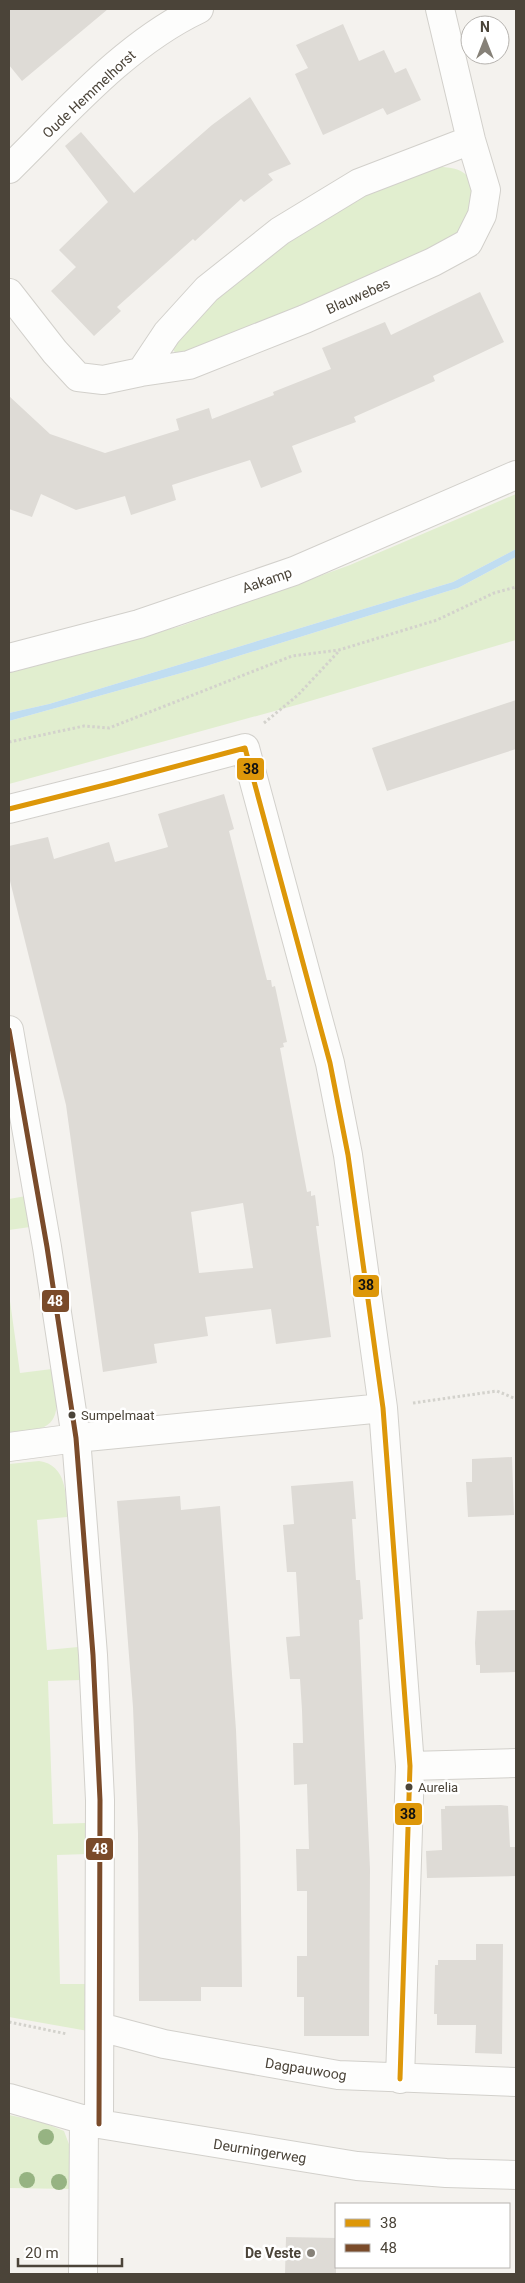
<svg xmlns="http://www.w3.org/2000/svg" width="525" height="2283" viewBox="0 0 525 2283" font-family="Roboto,sans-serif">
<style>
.green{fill:#e1eecf}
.water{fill:#c0ddf1}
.building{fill:#dedbd6;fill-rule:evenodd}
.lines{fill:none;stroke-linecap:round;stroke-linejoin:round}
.minor-casing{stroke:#d2d0cb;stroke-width:30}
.path{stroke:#d3d2cc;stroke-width:3;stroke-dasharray:2.5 2.5;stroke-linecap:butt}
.minor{stroke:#fdfdfc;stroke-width:28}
.bus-1-casing{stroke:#fff;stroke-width:9}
.bus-2-casing{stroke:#fff;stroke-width:9}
.bus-1{stroke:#dd9709;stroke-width:5}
.bus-2{stroke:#7a4b2a;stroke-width:5}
.tree{fill:#96b382}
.bus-dot{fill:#4b4439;stroke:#fff;stroke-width:2}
.poi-dot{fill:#868178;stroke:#fff;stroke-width:2}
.labels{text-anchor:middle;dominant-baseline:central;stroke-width:5;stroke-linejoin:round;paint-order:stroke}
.bus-label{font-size:13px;fill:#4b4439;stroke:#fff;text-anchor:start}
.street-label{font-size:14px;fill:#4b4439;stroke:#fff}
.poi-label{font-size:14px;font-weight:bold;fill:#4b4439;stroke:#fff;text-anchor:end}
.line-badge{stroke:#fff;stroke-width:2}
.badge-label{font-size:14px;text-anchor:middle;font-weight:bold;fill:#fff}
.pale-badge-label{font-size:14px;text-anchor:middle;font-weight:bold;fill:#111}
</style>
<rect width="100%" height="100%" fill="#f4f2ee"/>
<path class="green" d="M438 167C488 167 472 203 462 234L221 343 176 354 172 348 175 339 259 257 362 196Z
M516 494V549L453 582 49 704 9 713V672L181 626 350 565Z
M516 557V640L300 704 9 784V721L203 667 458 588Z
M26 1196 30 1227 9 1230V1199Z
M9 1294 20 1373 52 1369C54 1386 65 1417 44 1427 34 1431 19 1431 9 1432Z
M39 1461C67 1465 66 1494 67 1517L37 1520 47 1650 78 1647 81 1680 48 1681 53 1824 85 1823 88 1854 57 1855 60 1984H90L88 2031 9 2017V1464Z
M9 2115 42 2122 64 2131 70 2147V2189L9 2188Z"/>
<path class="water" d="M516 549V557L458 588 203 667 9 721V713L49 704 453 582Z"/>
<path class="building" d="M9 9H108L22 81 9 65Z
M343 24 359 61 384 50 395 73 406 68 421 100 387 115 383 108 323 135 295 74 308 68 296 45Z
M250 97 291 164 268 174 273 180 244 202 241 199 195 241 193 239 117 307 121 311 94 336 51 291 76 267 59 250 108 202 65 146 81 132 134 193 212 125Z
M480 292 504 342 433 376 435 381 354 417 356 422 292 446 302 472 261 488 250 460 172 485 176 500 131 515 125 496 76 510 41 494 32 517 9 509V396L50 434 105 453 179 430 176 419 209 408 212 419 274 395 273 392 331 369 322 348 385 322 391 335Z
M516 700V749L387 791 372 748Z
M224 794 234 829 229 831 267 980H271L272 987 275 986 287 1042 283 1043 284 1047 280 1048 307 1192 311 1191V1196L315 1195 319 1226H316L331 1337 276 1344 271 1309 205 1317 208 1336 154 1344 157 1363 103 1372 66 1105 9 877V846L48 837 54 859 109 842 115 862 168 847 158 814ZM243 1203 253 1268 199 1273 191 1212Z
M512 1457 514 1515 468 1517 466 1482H472V1459Z
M353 1481 356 1519H352L356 1580H360L363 1619 359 1620 370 1869 369 2036H304V1997H297V1956H307V1891H297L296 1849H309L307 1784 294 1785 293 1743H303L302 1710 300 1679H290L286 1637 300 1636 296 1572H287L283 1525 294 1524 291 1486Z
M180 1496 181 1510 220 1506 236 1730 240 1828 242 1987H201V2001H139L138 1833 133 1707 117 1501Z
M516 1610V1672L480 1673V1665H476L475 1643 477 1611Z
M501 1805 508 1806 510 1847H516V1876L427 1878 426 1851 442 1850 441 1809H445V1806Z
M476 1944H503L502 2054 475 2053 476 2025H437V2014H434L435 1965H438V1960H476Z
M286 2237 336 2238V2274H285Z"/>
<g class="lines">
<defs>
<path id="minor" d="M9 169C67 112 125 44 199 9
M9 293 55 352 78 377 103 380 141 372 189 365 305 319 433 262 468 243 482 215 486 190 471 140 440 9
M141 372 167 333 207 289 280 231 359 183 471 140
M9 658 139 624 294 571 516 475
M9 809 113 783 245 748 330 1063 348 1155 383 1408 410 1766 400 2079
M9 1030 47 1247 76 1438 93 1655 100 1800 99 2124
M9 1447 76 1438 383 1408
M410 1766 516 1763
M100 2027 164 2044 338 2075 516 2082
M9 2098 99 2124 357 2166 446 2173 516 2175
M83 2274 84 2119"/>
</defs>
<use href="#minor" class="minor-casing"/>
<path class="path" d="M264 723 298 695 339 651
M9 742 84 726 109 728 292 656 339 650 437 620 494 593 516 587
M413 1403 497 1391 516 1399
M9 2022 67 2034"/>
<use href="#minor" class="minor"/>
<defs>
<path id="bus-1" d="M9 809 113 783 245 748 330 1063 348 1155 383 1408 410 1766 400 2079"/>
<path id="bus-2" d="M9 1030 47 1247 76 1438 93 1655 100 1800 99 2124"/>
</defs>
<use href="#bus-1" class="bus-1-casing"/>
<use href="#bus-2" class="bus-2-casing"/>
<use href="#bus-1" class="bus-1"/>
<use href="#bus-2" class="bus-2"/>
</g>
<g class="tree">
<circle cx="46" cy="2137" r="8"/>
<circle cx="27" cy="2180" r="8"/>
<circle cx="59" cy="2182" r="8"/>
</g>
<g class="bus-dot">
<circle cx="72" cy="1415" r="4.5"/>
<circle cx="409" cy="1787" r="4.5"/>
</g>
<circle class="poi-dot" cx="311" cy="2253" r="5"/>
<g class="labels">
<g class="bus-label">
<text x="81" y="1415">Sumpelmaat</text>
<text x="418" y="1787">Aurelia</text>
</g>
<g class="street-label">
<text transform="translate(89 94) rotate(-43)">Oude Hemmelhorst</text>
<text transform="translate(358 296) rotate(-24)">Blauwebes</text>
<text transform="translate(267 580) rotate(-19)">Aakamp</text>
<text transform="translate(306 2069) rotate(9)">Dagpauwoog</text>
<text transform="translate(260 2151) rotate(9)">Deurningerweg</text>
</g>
<g class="poi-label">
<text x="301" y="2253">De Veste</text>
</g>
</g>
<g class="line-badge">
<rect x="236" y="757" width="29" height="24" rx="5" fill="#dd9709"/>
<rect x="352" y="1274" width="28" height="24" rx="5" fill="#dd9709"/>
<rect x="41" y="1289" width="29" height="24" rx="5" fill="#7a4b2a"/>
<rect x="394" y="1802" width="29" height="24" rx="5" fill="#dd9709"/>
<rect x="85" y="1837" width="29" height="24" rx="5" fill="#7a4b2a"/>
</g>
<g class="badge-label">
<text x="55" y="1306">48</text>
<text x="100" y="1854">48</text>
</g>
<g class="pale-badge-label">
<text x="251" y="774">38</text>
<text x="366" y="1290">38</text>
<text x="408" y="1819">38</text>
</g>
<rect width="525" height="2283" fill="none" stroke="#4b4439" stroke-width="20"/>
<rect x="335" y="2203" width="175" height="65" fill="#ffffff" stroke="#b7b4b0"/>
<rect x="345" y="2219" width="25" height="8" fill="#dd9709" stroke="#b7b4b0"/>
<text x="380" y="2228" font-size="15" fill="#4b4439">38</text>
<rect x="345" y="2244" width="25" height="8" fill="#7a4b2a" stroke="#b7b4b0"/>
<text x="380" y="2253" font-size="15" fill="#4b4439">48</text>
<g transform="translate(485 40)"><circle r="24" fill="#ffffff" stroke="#b7b4b0"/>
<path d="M0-4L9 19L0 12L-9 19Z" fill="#868178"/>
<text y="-8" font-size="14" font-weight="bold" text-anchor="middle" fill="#4b4439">N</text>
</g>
<path d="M18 2258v8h104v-8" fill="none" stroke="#4b4439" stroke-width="2.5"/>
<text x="25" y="2258" font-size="15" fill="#4b4439" stroke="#ffffff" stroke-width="4" paint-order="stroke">20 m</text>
</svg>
